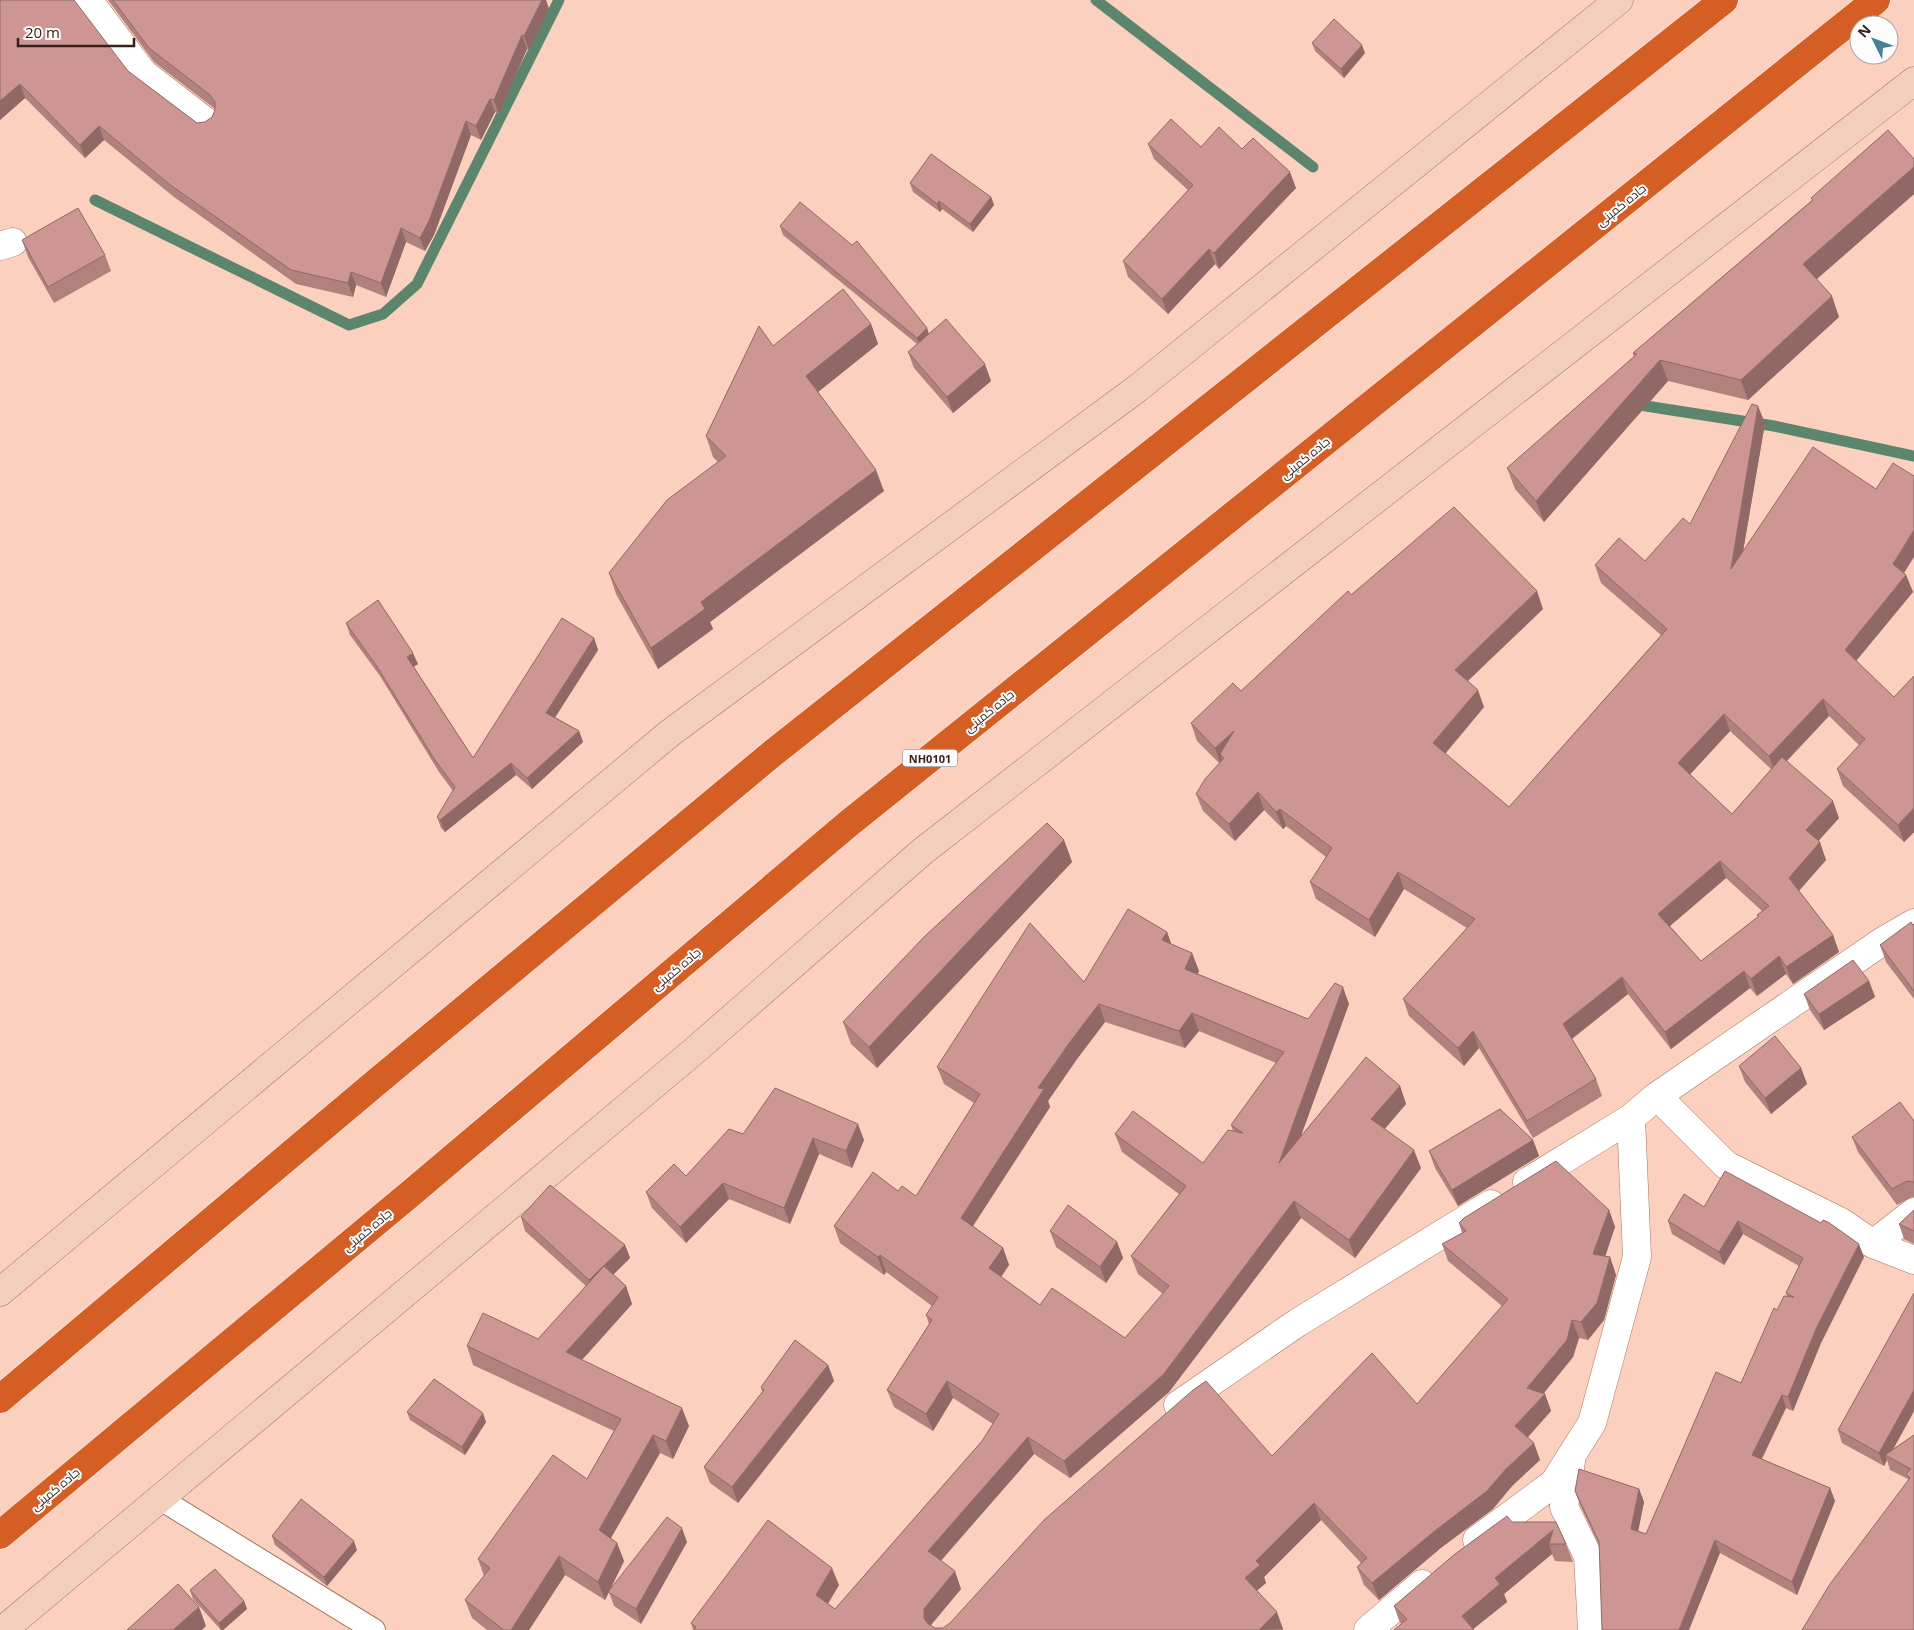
<svg xmlns="http://www.w3.org/2000/svg" width="1914" height="1630" viewBox="0 0 1914 1630" font-family="'Open Sans',Cairo,sans-serif">
<style>
.lines{fill:none;stroke-linecap:round;stroke-linejoin:round}
.stream{stroke:#5b866d;stroke-width:11}
.lane-casing{stroke:#a77662;stroke-width:24}
.street-casing{stroke:#a77662;stroke-width:29}
.secondary-casing{stroke:#a77662;stroke-width:29}
.highway-casing{stroke:#fff;stroke-width:29}
.lane{stroke:#fff;stroke-width:22}
.street{stroke:#fff;stroke-width:28}
.secondary{stroke:#f2cfbd;stroke-width:28}
.highway{stroke:#d45e24;stroke-width:28}
.wall{fill:#b1817e;fill-rule:evenodd}
.shaded-wall{fill:#906966}
.building{fill:#ce9692;stroke:#906966;fill-rule:evenodd}
.labels{text-anchor:middle;dominant-baseline:central;stroke-width:4;stroke-linejoin:round;paint-order:stroke}
.shield{fill:#fcfcfc;stroke:#71635e;stroke-width:1}
.shield-label{font-size:11px;font-weight:bold;fill:#36221a}
.street-label{font-size:12px;fill:#36221a;stroke:#fcfcfc}
</style>
<rect width="100%" height="100%" fill="#fbd0be"/>
<g class="lines">
<path class="stream" d="M1096 0 1313 167
M95 200 349 325 383 314 417 284 559 0
M1633 404 1774 426 1914 456"/>
<defs>
<path id="lane" d="M159 1498 374 1630"/>
<path id="street" d="M88 0 143 73 205 121
M0 246 13 242
M1657 1096 1726 1165 1841 1222 1873 1244 1914 1260
M1527 1182 1631 1118 1657 1096 1883 941 1914 923
M1873 1244 1914 1212
M1178 1405 1297 1323 1491 1204
M1571 1461 1564 1507 1588 1556 1592 1630
M1477 1540 1554 1483 1592 1423 1637 1257 1631 1118
M1368 1630 1422 1584"/>
<path id="secondary" d="M0 1292 670 733 1138 388 1619 0
M3 1630 693 1052 923 851 1914 81"/>
<path id="highway" d="M0 1399 379 1080 773 753 1724 0
M0 1535 410 1194 848 824 1876 0"/>
</defs>
<use href="#lane" class="lane-casing"/>
<use href="#street" class="street-casing"/>
<use href="#secondary" class="secondary-casing"/>
<use href="#highway" class="highway-casing"/>
<use href="#lane" class="lane"/>
<use href="#street" class="street"/>
<use href="#secondary" class="secondary"/>
<use href="#highway" class="highway"/>
</g>
<path class="wall" d="M0 0 128 71 197 123 205 122 212 117 215 110V109L154 62 108 0H546L549 9 529 50 527 49 499 114 495 112 481 140 471 135 434 235 425 251 406 242 386 297 356 285 353 297 296 284 174 197 104 140 85 158 25 98 0 120Z
M1312 43 1365 53 1344 78 1315 51Z
M1148 144 1242 149 1296 188 1219 269 1215 264 1168 314 1128 277 1123 261 1188 190 1154 159Z
M1914 159V194L1817 279 1839 317 1748 400 1668 381 1544 522 1515 489 1507 468 1634 357 1633 353 1812 200 1811 198Z
M910 183 991 197 994 205 973 232 942 209 940 212 913 192Z
M780 226 927 328 928 334 991 381 953 413 914 368 908 352 917 344 783 235Z
M22 240 105 255 111 271 54 303 28 257Z
M871 324 878 344 818 392 884 491 710 622 713 629 658 669 616 594 609 573 718 462 713 457 706 436 773 346Z
M1765 423 1743 551 1904 573 1906 575 1913 592 1856 661 1894 697 1914 676V832L1904 842 1843 786 1837 769 1859 745 1829 716 1787 761 1839 818 1818 841 1826 860 1799 891 1833 935 1839 952 1793 984 1786 974 1757 996 1750 988 1671 1049 1628 994 1572 1039 1596 1079 1602 1096 1533 1138 1479 1048 1464 1066 1409 1016 1403 999 1467 928 1404 889 1375 937 1316 899 1310 882 1326 857 1286 826 1283 829 1264 810 1235 841 1203 811 1196 794 1219 763 1197 741 1191 723 1241 691 1351 595 1543 609 1468 681 1484 707 1445 754 1509 807 1661 635 1601 583 1595 565 1645 561 1690 524ZM1730 731 1771 769 1732 814 1690 774ZM1726 878 1762 911 1757 915 1758 917 1701 961 1670 926Z
M346 623 418 664 414 667 473 758 594 638 598 650 555 717 579 731 583 742 532 789 516 775 445 832 441 828 437 817 453 791 439 772 380 676 350 635Z
M1064 840 1072 862 877 1068 851 1044 843 1022Z
M1914 924V999L1886 962 1880 945Z
M1167 932 1171 944 1192 953 1199 971 1197 974 1308 1019 1349 1004 1301 1135 1400 1086 1406 1104 1384 1129 1421 1168 1355 1258 1301 1218 1169 1392 1070 1478 1034 1454 941 1561 961 1589 931 1625 935 1628H943L1272 1456 1417 1404 1502 1306 1448 1261 1442 1244 1462 1233 1459 1223 1609 1210 1615 1227 1605 1256 1610 1257 1616 1275 1604 1320 1588 1340 1579 1338 1573 1357 1544 1393 1545 1394 1551 1411 1527 1437 1540 1460 1512 1486 1493 1509 1442 1547 1379 1600 1364 1585 1357 1567 1361 1563 1321 1520 1264 1577 1266 1583 1257 1590 1283 1629V1630H693L691 1623 839 1585 828 1604 835 1609 982 1441 993 1424 953 1398 933 1431 894 1407 887 1390 929 1324 926 1315 932 1306 886 1272 884 1275 840 1243 834 1226 898 1191 916 1196 974 1103 944 1084 937 1067 1084 982ZM1105 1022 1185 1048 1199 1031 1276 1063 1231 1125 1233 1131 1203 1163 1115 1134 1122 1152 1179 1194 1131 1256 1138 1274 1163 1294 1125 1338 1040 1305 1001 1277 1009 1265 1003 1248 973 1226 1050 1107 1048 1101 1077 1059Z
M1869 981 1875 997 1824 1030 1810 1010 1804 994Z
M1739 1066 1801 1068 1807 1084 1771 1114 1745 1082Z
M1914 1121V1197H1912L1897 1205 1858 1152 1852 1137Z
M743 1134 864 1140 852 1168 819 1154 790 1224 729 1199 686 1243 652 1208 646 1192 686 1176Z
M1533 1140 1539 1156 1458 1206 1435 1168 1429 1151Z
M1704 1207 1864 1257 1821 1343 1793 1411 1786 1408 1762 1459 1830 1488 1835 1501 1797 1595 1720 1553 1599 1545 1580 1505 1575 1491 1639 1489 1644 1502 1638 1531 1646 1534 1741 1383 1787 1296 1786 1293 1799 1266 1743 1234 1724 1265 1672 1234 1668 1221Z
M1914 1210V1244L1904 1239 1899 1224Z
M521 1217 625 1245 630 1258 613 1274 626 1286 632 1304 582 1360 689 1426 673 1459 660 1453 611 1538 617 1543 624 1561 610 1590 687 1542 641 1624 614 1606 609 1592 605 1600 565 1575 529 1630H487L472 1618 465 1600 484 1576 478 1559 587 1479 614 1431 473 1365 467 1346 538 1339 586 1286 525 1231Z
M1050 1231 1117 1242 1123 1258 1106 1283 1056 1247Z
M828 1365 834 1381 738 1503 710 1483 704 1467 762 1392 761 1387Z
M1914 1411 1893 1449 1914 1435V1630L1908 1481V1479L1890 1470 1887 1460 1884 1466 1842 1443 1838 1430Z
M407 1412 486 1422 465 1455 410 1420Z
M1512 1522 1566 1544 1573 1562 1555 1561 1552 1554 1504 1594 1507 1602 1473 1629 1400 1623 1394 1606Z
M272 1536 357 1550 327 1586 275 1545Z
M190 1590 244 1601 247 1609 223 1630H221L193 1599Z"/>
<path class="shaded-wall" d="M542 0H546L549 9 529 50 524 36Z
M522 35 527 49 499 114 494 100Z
M1362 45 1365 53 1344 78 1341 69Z
M20 84 25 98 0 120V101Z
M490 99 495 112 481 140 476 126Z
M466 121 471 135 434 235 425 251 420 238Z
M99 126 104 140 85 158 80 145Z
M1914 167V194L1811 284 1803 264Z
M1290 172 1296 188 1219 269 1214 253Z
M991 197 994 205 973 232 970 224Z
M939 201 942 209 940 212 937 204Z
M401 228 406 242 386 297 381 283Z
M1209 249 1215 264 1168 314 1162 299Z
M351 272 356 285 353 297 348 283Z
M1832 296 1839 317 1748 400 1741 380Z
M871 324 878 344 813 396 806 376Z
M927 328 930 337 920 346 917 338Z
M1660 360 1668 381 1544 522 1536 501Z
M985 364 991 381 953 413 947 397Z
M1758 406 1765 423 1737 587 1731 569Z
M876 470 884 491 710 622 713 629 658 669 651 648 701 602Z
M1914 530V557L1899 581 1893 564Z
M1906 575 1913 592 1851 667 1845 650Z
M1537 591 1543 609 1461 687 1455 670Z
M594 638 598 650 551 724 546 713Z
M413 653 418 664 411 668 407 657Z
M1478 690 1484 707 1439 761 1433 743Z
M1823 699 1829 716 1775 773 1769 756Z
M1724 714 1730 731 1685 780 1678 763Z
M579 731 583 742 532 789 527 778Z
M1234 731 1224 758 1220 754 1224 763 1221 765 1215 748Z
M511 763 516 775 445 832 440 820Z
M1258 792 1264 810 1235 841 1229 824Z
M1833 801 1839 818 1812 848 1806 830Z
M1914 808V832L1904 842 1898 825Z
M1280 809 1286 826 1283 829 1276 812Z
M1064 840 1072 862 877 1068 869 1047Z
M1820 842 1826 860 1795 895 1789 878Z
M1720 861 1726 878 1664 931 1658 914Z
M1398 872 1404 889 1375 937 1369 920Z
M1167 932 1173 949 1162 940Z
M1833 935 1839 952 1793 984 1786 967Z
M1192 953 1199 971 1192 987 1185 969Z
M1779 956 1786 974 1757 996 1751 979Z
M1744 971 1750 988 1671 1049 1665 1032Z
M1622 977 1628 994 1569 1041 1563 1024Z
M1869 981 1875 997 1824 1030 1819 1014Z
M1343 987 1349 1004 1285 1180 1279 1163Z
M1099 1004 1105 1022 1077 1059 1048 1101 1050 1107 967 1235 961 1218 1038 1088 1070 1042Z
M1192 1013 1199 1031 1185 1048 1179 1031Z
M1473 1031 1479 1048 1464 1066 1458 1048Z
M1801 1068 1807 1084 1771 1114 1765 1098Z
M1400 1086 1406 1104 1378 1137 1371 1119Z
M858 1124 864 1140 852 1168 846 1151Z
M813 1138 819 1154 790 1224 784 1208Z
M1533 1140 1539 1156 1458 1206 1452 1190Z
M1414 1150 1421 1168 1355 1258 1349 1240Z
M723 1183 729 1199 686 1243 680 1227Z
M1294 1201 1301 1218 1169 1392 1070 1478 1064 1461Z
M1609 1210 1615 1227 1600 1272 1593 1254Z
M1738 1221 1743 1234 1724 1265 1719 1252Z
M1117 1242 1123 1258 1106 1283 1100 1267Z
M1859 1244 1864 1257 1821 1343 1793 1411 1788 1397 1816 1329Z
M625 1245 630 1258 594 1294 589 1280Z
M1003 1248 1009 1265 995 1286 989 1268Z
M880 1255 886 1272 884 1275 878 1257Z
M1610 1257 1616 1275 1604 1320 1588 1340 1581 1322Z
M626 1286 632 1304 572 1371 566 1352Z
M1572 1320 1579 1338 1573 1357 1534 1405 1527 1388Z
M828 1365 834 1381 738 1503 732 1487Z
M947 1381 953 1398 933 1431 926 1414Z
M1914 1390V1411L1889 1457 1885 1455 1887 1460 1884 1466 1879 1453Z
M1545 1394 1551 1411 1522 1444 1515 1426Z
M1782 1395 1786 1408 1757 1468 1752 1455Z
M682 1408 689 1426 673 1459 666 1441Z
M483 1413 486 1422 465 1455 462 1447Z
M653 1435 660 1453 605 1548 599 1530Z
M1028 1437 1034 1454 934 1568 928 1551Z
M1534 1443 1540 1460 1512 1486 1493 1509 1442 1547 1379 1600 1372 1583 1506 1469Z
M1830 1488 1835 1501 1797 1595 1792 1582Z
M1639 1489 1644 1502 1636 1542 1631 1529Z
M1314 1503 1321 1520 1264 1577 1266 1583 1252 1595 1245 1578 1256 1561Z
M682 1528 687 1542 641 1624 636 1609Z
M1553 1530 1549 1544 1552 1554 1504 1594 1507 1602 1472 1630 1462 1616 1495 1578Z
M1715 1540 1720 1553 1689 1630H1679Z
M354 1541 357 1550 327 1586 324 1577Z
M617 1543 624 1561 605 1600 598 1582Z
M559 1556 565 1575 529 1630H511Z
M832 1568 839 1585 822 1613 816 1595Z
M955 1571 961 1589 930 1626 924 1618V1609Z
M244 1601 247 1609 223 1630H221L219 1623Z
M199 1607 206 1626 202 1630H173Z
M1277 1612 1283 1629 1259 1630Z"/>
<path class="building" d="M0 0H74L128 71 197 123 205 122 212 117 215 110V102L210 95 149 48 113 0H542L524 36 522 35 494 100 490 99 476 126 466 121 429 221 420 238 401 228 381 283 351 272 348 283 291 270 169 184 99 126 80 145 20 84 0 101Z
M1334 19 1362 45 1341 69 1312 43Z
M1171 119 1201 147 1219 127 1242 149 1253 138 1290 172 1214 253 1209 249 1162 299 1123 261 1193 185 1148 144Z
M1888 130 1914 159V167L1803 264 1832 296 1741 380 1660 360 1536 501 1507 468 1637 354 1633 353 1813 200 1811 198Z
M931 154 991 197 970 224 939 201 937 204 910 183Z
M800 202 852 245 857 241 927 328 917 338 780 226Z
M78 208 105 255 48 287 22 240Z
M843 289 871 324 806 376 876 470 701 602 705 609 651 648 609 573 667 500 726 456 706 436 759 326 773 346Z
M946 319 985 364 947 397 908 352Z
M1752 404 1758 406 1731 569 1813 447 1876 489 1893 463 1914 476V530L1893 564 1906 575 1845 650 1894 697 1914 676V808L1898 825 1837 769 1865 739 1823 699 1769 756 1724 714 1678 763 1732 814 1782 757 1833 801 1806 830 1820 842 1789 878 1833 935 1786 967 1779 956 1751 979 1744 971 1665 1032 1622 977 1563 1024 1596 1079 1527 1121 1473 1031 1458 1048 1403 999 1475 919 1398 872 1369 920 1310 882 1332 848 1280 809 1276 812 1258 792 1229 824 1196 794 1205 779 1224 758 1220 754 1234 731 1215 748 1191 723 1233 683 1241 691 1348 591 1351 595 1454 507 1537 591 1455 670 1478 690 1433 743 1509 807 1667 629 1595 565 1619 538 1645 561 1683 518 1690 524ZM1720 861 1769 906 1757 915 1759 916 1701 961 1658 914Z
M378 600 413 653 407 657 473 758 562 618 594 638 546 713 579 731 527 778 511 763 440 820 437 817 455 787 435 760 376 665 346 623Z
M1047 823 1064 840 869 1047 843 1022 925 936Z
M1128 909 1167 932 1162 940 1192 953 1185 969 1308 1019 1335 983 1343 987 1279 1163 1366 1057 1400 1086 1371 1119 1414 1150 1349 1240 1294 1201 1163 1375 1064 1461 1028 1437 928 1551 955 1571 924 1609V1618L928 1624 935 1628H943L950 1623 1044 1520 1193 1390 1206 1381 1272 1456 1372 1353 1417 1404 1508 1299 1442 1244 1466 1231 1459 1223 1464 1218 1556 1161 1609 1210 1593 1254 1610 1257 1597 1303 1581 1322 1572 1320 1567 1340 1527 1388 1545 1394 1515 1426 1534 1443 1506 1469 1487 1491 1436 1530 1372 1583 1357 1567 1367 1558 1314 1503 1256 1561 1260 1565 1245 1578 1277 1612 1259 1630H694L696 1627 691 1623 768 1520 832 1568 816 1595 835 1609 982 1441 999 1414 947 1381 926 1414 887 1390 932 1320 926 1315 938 1297 880 1255 878 1257 834 1226 873 1172 898 1191 902 1186 916 1196 980 1094 937 1067 1030 923 1084 982ZM1099 1004 1179 1031 1192 1013 1284 1052 1231 1125 1243 1133 1228 1130 1203 1163 1133 1111 1115 1134 1186 1186 1131 1256 1169 1286 1125 1338 1052 1288 1040 1305 989 1268 1003 1248 961 1218 1044 1089 1038 1088 1070 1042Z
M1911 922 1913 925 1914 924V991L1880 945Z
M1853 960 1869 981 1819 1014 1804 994Z
M1775 1036 1801 1068 1765 1098 1739 1066Z
M775 1088 858 1124 846 1151 813 1138 784 1208 723 1183 680 1227 646 1192 674 1164 686 1176 729 1129 743 1134Z
M1900 1102 1914 1121V1182L1907 1181 1892 1189 1852 1137Z
M1500 1109 1533 1140 1452 1190 1429 1151Z
M1725 1171 1821 1223 1823 1220 1828 1222 1859 1244 1816 1329 1788 1397 1782 1395 1752 1455 1830 1488 1792 1582 1715 1540 1679 1630H1602L1599 1542 1575 1491 1579 1469 1639 1489 1631 1529 1646 1534 1716 1372 1741 1383 1774 1308 1777 1310 1784 1296 1794 1297 1786 1293 1803 1258 1738 1221 1719 1252 1668 1221 1684 1194 1704 1207Z
M550 1185 625 1245 589 1280 521 1217Z
M1068 1205 1117 1242 1100 1267 1050 1231Z
M1914 1210V1231L1899 1224Z
M604 1266 626 1286 566 1352 682 1408 666 1441 653 1435 599 1530 617 1543 598 1582 559 1556 511 1630H504L465 1600 490 1568 478 1559 553 1455 587 1479 621 1419 467 1346 483 1313 538 1339Z
M1914 1293V1390L1879 1453 1838 1430Z
M795 1340 828 1365 732 1487 704 1467 764 1390 761 1387Z
M434 1379 483 1413 462 1447 407 1412Z
M1914 1435V1630H1802L1830 1584 1910 1478 1906 1474 1911 1469 1885 1455Z
M301 1499 354 1541 324 1577 272 1536Z
M1507 1516 1512 1522H1556L1566 1544H1549L1553 1530 1495 1578 1500 1584 1462 1616 1474 1630H1394L1407 1619 1394 1606 1455 1554Z
M667 1517 682 1528 636 1609 608 1592Z
M215 1569 244 1601 219 1623 190 1590Z
M178 1584 199 1607 173 1630H127Z"/>
<g class="labels">
<rect class="shield" x="902.5" y="749.5" width="55" height="17" rx="4"/>
<g class="shield-label">
<text x="930" y="758">NH0101</text>
</g>
<g class="street-label">
<text transform="translate(1621 205) rotate(-39)">جاده کمپنی</text>
<text transform="translate(1305 458) rotate(-39)">جاده کمپنی</text>
<text transform="translate(989 711) rotate(-39)">جاده کمپنی</text>
<text transform="translate(676 969) rotate(-40)">جاده کمپنی</text>
<text transform="translate(367 1230) rotate(-40)">جاده کمپنی</text>
<text transform="translate(55 1489) rotate(-40)">جاده کمپنی</text>
</g>
</g>
<g transform="translate(1874 40) rotate(312)"><circle r="24" fill="#fcfcfc" stroke="#ada5a2"/>
<path d="M0-4L9 19L0 12L-9 19Z" fill="#438197"/>
<text y="-8" font-size="14" font-weight="bold" text-anchor="middle" fill="#36221a">N</text>
</g>
<path d="M18 38v8h116v-8" fill="none" stroke="#36221a" stroke-width="2.5"/>
<text x="25" y="38" font-size="15" fill="#36221a" stroke="#fcfcfc" stroke-width="4" paint-order="stroke">20 m</text>
</svg>
